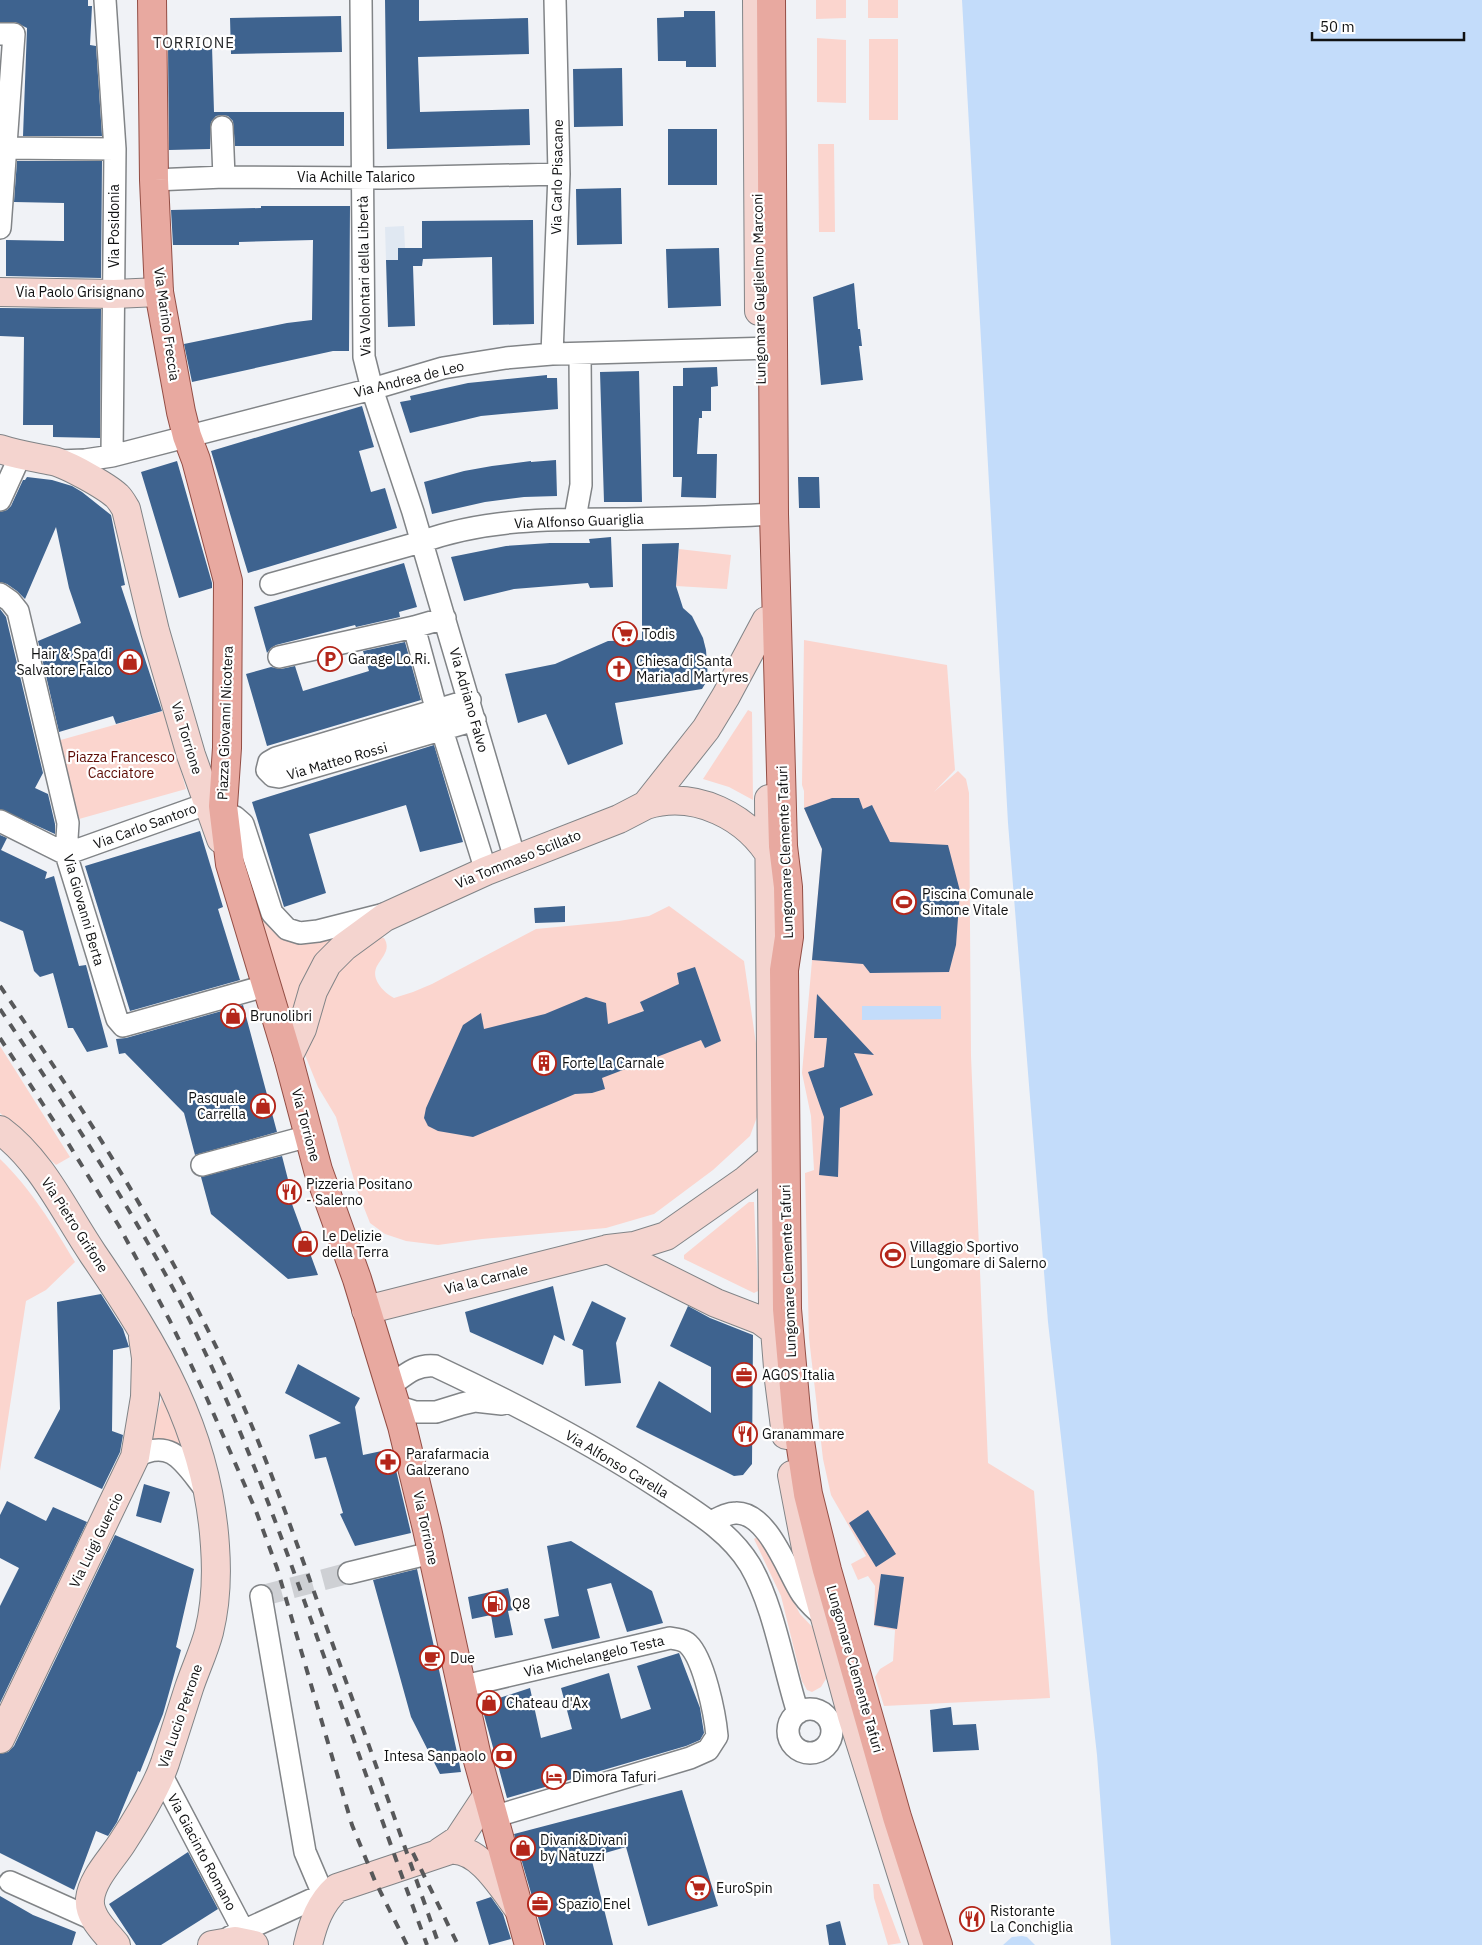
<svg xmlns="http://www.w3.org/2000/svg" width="1482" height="1945" viewBox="0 0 1482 1945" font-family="'IBM Plex Sans',sans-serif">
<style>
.built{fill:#e0e8f2}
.green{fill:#fbd5ce}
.water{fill:#c3dcfa}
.building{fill:#3e638f}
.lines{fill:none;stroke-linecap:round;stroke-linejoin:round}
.street-tunnel{stroke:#ced0d4;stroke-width:21;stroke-dasharray:21 11;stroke-linecap:butt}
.street-casing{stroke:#818487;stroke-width:24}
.secondary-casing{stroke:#818487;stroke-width:30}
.primary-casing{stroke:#934e45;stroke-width:30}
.street{stroke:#fff;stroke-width:21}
.secondary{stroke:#f4d4cf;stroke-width:28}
.primary{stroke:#e8a9a0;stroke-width:28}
.rail{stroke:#57585a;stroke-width:4;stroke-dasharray:9 9;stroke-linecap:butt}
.labels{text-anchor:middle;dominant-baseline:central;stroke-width:4.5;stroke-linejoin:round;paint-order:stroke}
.street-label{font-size:14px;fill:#101112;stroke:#fff}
.poi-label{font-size:14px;fill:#101112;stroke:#fff;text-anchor:start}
.park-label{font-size:14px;fill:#5f0f08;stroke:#fff}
.neighbourhood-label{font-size:15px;letter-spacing:1px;fill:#282a2c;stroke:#fff}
</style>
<rect width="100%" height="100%" fill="#f0f2f6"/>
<path class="built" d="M404 226 405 248H398V260H386L385 227Z"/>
<path class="green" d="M816 0H846V18L816 19Z
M868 0H898V18H868Z
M817 38 846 40V103L817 102Z
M869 39H898V120H869Z
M818 144H834L835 232H819Z
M679 549 731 555 727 589 676 586Z
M804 640 947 665 955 770 934 792 958 771 966 779 969 793 971 1056 988 1463 1034 1491 1050 1698 884 1706 875 1677 880 1669 893 1661 895 1630 874 1626 875 1586 868 1576 858 1580 851 1564 866 1556 831 1495 823 1459 809 1338 805 1173 814 1170 811 1116 802 1073 822 849 804 808V791L802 785Z
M748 710 752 712 753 800 729 787 703 779Z
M164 711 186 789 79 819 57 741Z
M251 900 268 920 319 940 338 938 309 977 288 1018Z
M669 906 744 961 762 1085 757 1117 750 1136 713 1170 654 1214 606 1228 482 1239 438 1245 406 1241 385 1234 370 1223 357 1190 336 1117 318 1087 305 1055 308 1031 337 965 377 936 384 938C391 949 383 956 377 966 370 979 384 993 394 998L413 992 432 984 536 929 619 921 649 916Z
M0 1046 70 1157 56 1165 0 1113Z
M0 1159C32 1190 52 1224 75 1262L46 1290 26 1301 0 1471Z
M749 1202H754L758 1291 754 1293 684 1259V1255Z
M164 1386 183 1445 162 1439 147 1440 160 1405Z
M759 1535 800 1614 819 1634 829 1674 821 1687 812 1692 807 1690 802 1681 781 1596 754 1539Z
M873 1884H879L901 1943 888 1945 874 1898Z"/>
<path class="water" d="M962 0H1482V1945H1111L1097 1755 1048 1322 1008 823Z
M862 1006H941V1019L862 1020Z
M1022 1936 1027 1937 1035 1945H1003L1012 1937Z"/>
<path class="building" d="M0 0H88V6H92L90 45 96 46 102 136H23L27 28 15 22H0Z
M385 0H419V21L528 18 529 54 418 57 420 112 529 109 530 145 387 149Z
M684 11H715L716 67H686V61H658L657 18 684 17Z
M341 16 342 52 231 54 230 18Z
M212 46 214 112H344V146H235L233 121 228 116 222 115 216 116 211 122 210 149 169 150 168 47Z
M622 68 623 126 574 127 573 69Z
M668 129H717V185H668Z
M17 161H102L101 278 6 276V240L64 241V203L14 202Z
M621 188 622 244 577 245 576 189Z
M261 206H350L349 351H333L192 382 184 344 287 323 312 320 313 240 239 242V245H173L171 210 261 208Z
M533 220 534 324 493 325 492 257 423 259 422 266H413L415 326 388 327 386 260H398V248H422V221Z
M719 248 721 306 668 308 666 249Z
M854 283 858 329H860L862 346H859L863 380 821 385 813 297Z
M0 308 101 309 100 438 53 437V425H23L24 337 0 336Z
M717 367 718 386 711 387V411H702V418H699L697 454H717L716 498 681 497 682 477H673V386H683V368Z
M639 371 642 502H604L600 372Z
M547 375V378H557L558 409 481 416 410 433 400 402 411 400 410 396 468 383Z
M362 406 374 447 359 451 371 492 385 488 397 528 248 573 211 451Z
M556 460 557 496 524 497 485 502 432 514 424 482 464 471 492 466 531 461V462Z
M177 461 212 583V588L179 598 141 472Z
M27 477 52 480 72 486 82 492 111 515 125 585 121 586 162 711 116 724 113 716 59 732 38 641 81 623 69 588 56 527 25 599 17 591 7 584 0 582V512L7 510 11 506 23 480H25Z
M798 477H819L820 508H799Z
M611 537 613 587 590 588 588 583 514 589 464 601 451 557 506 546 550 543H590L589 539Z
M679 543 676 586 683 608 692 616 703 638 706 650 708 679 702 689 615 703 623 744 568 765 546 714 518 723 505 674 555 664 608 641 642 640V544Z
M404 563 417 607 399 612 400 617 356 627 355 625 276 645 271 648 267 653 254 607Z
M0 609 6 617 43 773 35 788 48 794 55 824V834L0 809Z
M405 642 421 700 267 746 246 674 271 667 281 669 295 666 303 691 369 671 363 651Z
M434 745 463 842 420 852 406 805 309 834 326 893 284 907 252 802Z
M832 798H859L863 809 872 805 890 842 948 845 960 891 956 945 949 972 870 973 863 964 812 960 822 849 804 808Z
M200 831 223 907 218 909 240 980 130 1011 85 866Z
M0 835 7 838 1 850 47 872 45 879 54 876 79 966 86 965 108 1047 87 1052 73 1028H68L53 973 40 977 34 971 23 931 0 921Z
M565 906V922L535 923 534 908Z
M695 967 721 1041 705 1048 701 1040 602 1078 605 1089 592 1093 575 1094 473 1137 438 1131 428 1126 424 1118 426 1108 463 1025 481 1013 484 1029 545 1014 586 997 606 1003 608 1024 644 1011 640 1002 679 984 677 973Z
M817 994 874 1055 854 1053 873 1095 840 1108 838 1177 819 1175 824 1117 808 1072 824 1067 827 1038H814Z
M243 1005 277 1132 195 1155 184 1113 125 1053 119 1054 116 1039 126 1038Z
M282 1156 294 1203 292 1204 318 1275 288 1279 211 1214 201 1177Z
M553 1286 565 1341 554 1335 543 1365 470 1332 465 1312Z
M101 1294 123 1329 129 1347 113 1350 112 1431 123 1435 120 1452 102 1489 34 1458 60 1409 57 1302Z
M592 1301 626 1318 616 1343 621 1383 585 1386 583 1350 572 1345Z
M688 1306 710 1318 753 1335 752 1464 743 1475 734 1476 636 1427 659 1381 711 1413V1367L670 1346Z
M298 1364 360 1398 355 1407 363 1455 391 1449 411 1533 355 1546 340 1514 343 1513 326 1457 315 1459 309 1435 341 1423 285 1393Z
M144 1484 170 1492 161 1523 136 1516Z
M7 1501 46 1521 53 1507 87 1522 0 1703V1606L19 1568 0 1558V1515Z
M868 1510 896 1554 876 1567 849 1523Z
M115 1535 194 1569 176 1647 181 1650 163 1714 140 1772 138 1771 117 1822 108 1836 96 1831 74 1890 0 1853V1754L8 1752 14 1746Z
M571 1541 652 1591 663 1623 627 1632 611 1583 587 1589 600 1638 552 1649 544 1619 559 1616 547 1546Z
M417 1569 458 1757 461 1772 440 1774 411 1717 373 1580Z
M881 1574 904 1577 897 1629 874 1625Z
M508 1588 513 1610 508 1611 513 1635 495 1638 491 1615 472 1619 468 1597Z
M679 1653 700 1708 704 1733 700 1740 686 1746 507 1798 481 1704 530 1688 541 1738 572 1729 561 1688 609 1673 621 1719 651 1709 637 1666Z
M951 1707 953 1725 976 1724 979 1750 933 1752 930 1710Z
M682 1790 718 1906 648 1926 626 1847 591 1857 613 1945H546L514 1834Z
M188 1852 218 1909 161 1945H136L109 1904Z
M0 1896 33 1915 76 1932 72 1945H0Z
M491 1897 503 1914 511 1939 489 1945 476 1902Z
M840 1921 846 1945H829L826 1925Z"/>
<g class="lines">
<path class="street-tunnel" d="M261 1596 349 1573"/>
<defs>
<path id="street" d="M361 0 364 357 372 389 413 512 515 859
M0 34H14L0 228
M222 127 224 177
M0 148 115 149
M154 180 224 177 382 178 559 174
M552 354 559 174 555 0
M112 456 372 389 443 368 506 358 552 354 773 348
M58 461 85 460 112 456 115 149 105 0
M0 500 20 456
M575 518 581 485 580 354
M271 584 421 542C486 518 557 519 625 519 675 518 725 517 774 514
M0 594 10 601 18 611 68 823 66 854 117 1019 123 1026 265 986
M414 627 442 730 486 871
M279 657 414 627 445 618
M470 700 276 758 269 762 267 770 273 776 279 777 475 720
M223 814 235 817 243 824 272 913 287 929 300 933 318 931 385 914
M0 821 66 854 209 803
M202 1165 309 1136
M390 1386C405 1375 416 1364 435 1366 514 1403 591 1443 664 1491 696 1512 730 1532 750 1565 774 1606 783 1666 798 1713
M396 1406 415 1412H436L462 1404 475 1401 502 1404
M135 1457C172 1437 184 1463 205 1489
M711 1522C719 1518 727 1513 736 1513 768 1512 788 1573 802 1594 809 1604 818 1612 827 1619
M349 1573 431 1553
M261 1596 305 1852 325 1899
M460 1687 670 1638C676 1639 684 1640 688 1644 704 1659 715 1714 717 1736L708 1750 690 1758 493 1817
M788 1731a22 22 0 1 1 44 0a22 22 0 1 1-44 0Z
M161 1774 243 1930
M10 1882 97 1921
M230 1937 335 1889"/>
<path id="secondary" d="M757 0 759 311
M0 292 114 294 159 292
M0 449C18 455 34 457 53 461 67 464 106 486 117 496 121 500 123 504 126 509L155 631 191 755 221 839
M769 799 773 1305 779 1380 786 1435
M646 805C695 790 748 816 773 860
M288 1057 302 1029 313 991 327 964 344 947 385 917 486 871 619 819 646 805 706 729 726 696 766 621
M0 1130C42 1161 64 1211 93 1254 156 1346 208 1432 215 1546 217 1574 216 1604 209 1632 204 1651 195 1670 189 1688 181 1713 173 1738 165 1763 156 1789 137 1820 122 1843 111 1860 92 1879 90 1899 88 1917 106 1932 116 1945
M608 1249 634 1246 666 1236 746 1180 781 1150
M366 1310 608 1249 716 1303 760 1320 775 1331
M792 1475 806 1548 852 1716 924 1945
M0 1739 135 1457 145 1397 146 1358 143 1337
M440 1852 458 1840 487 1796
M212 1945 235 1941 254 1945
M308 1945C313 1923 320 1903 337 1888L450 1850C479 1847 502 1887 518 1908"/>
<path id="primary" d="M152 0 154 180 159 292 181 412 187 436 196 460 228 581 227 748 223 806 230 864 288 1057 318 1170 357 1279 402 1426 427 1529 477 1757 529 1945
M771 0 774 514 783 846 788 887 789 937 784 970 787 1309 797 1421 808 1494 827 1570 897 1817 938 1945"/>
</defs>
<use href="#street" class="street-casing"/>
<use href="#secondary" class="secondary-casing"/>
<use href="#primary" class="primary-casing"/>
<use href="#street" class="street"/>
<use href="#secondary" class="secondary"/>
<use href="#primary" class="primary"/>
<path class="rail" d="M0 986C82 1106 160 1229 223 1361 265 1449 296 1542 329 1634 366 1737 403 1841 439 1945
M0 1009C67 1110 134 1211 189 1319 240 1422 279 1529 317 1637 354 1739 389 1842 427 1945
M0 1038 68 1143 119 1226 170 1321 205 1394 256 1511 277 1568 352 1825 375 1881 407 1945
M413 1853 458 1945"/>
</g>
<defs>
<symbol id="supermarket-ring" viewBox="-11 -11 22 22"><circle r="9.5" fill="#fff" stroke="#b4261a" stroke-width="1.5"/><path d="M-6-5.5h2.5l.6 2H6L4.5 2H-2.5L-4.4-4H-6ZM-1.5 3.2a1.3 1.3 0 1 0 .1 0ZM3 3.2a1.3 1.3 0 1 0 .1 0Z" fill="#b4261a"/></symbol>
<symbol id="parking-ring" viewBox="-11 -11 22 22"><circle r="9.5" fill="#fff" stroke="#b4261a" stroke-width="1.5"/><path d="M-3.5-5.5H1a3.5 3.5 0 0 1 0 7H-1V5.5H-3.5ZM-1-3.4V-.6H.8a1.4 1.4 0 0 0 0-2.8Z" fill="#b4261a"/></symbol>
<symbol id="shop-ring" viewBox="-11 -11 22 22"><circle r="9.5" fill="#fff" stroke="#b4261a" stroke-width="1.5"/><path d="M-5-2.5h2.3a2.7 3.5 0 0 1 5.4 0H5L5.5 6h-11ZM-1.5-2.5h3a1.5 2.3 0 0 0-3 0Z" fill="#b4261a"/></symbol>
<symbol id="church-ring" viewBox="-11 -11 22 22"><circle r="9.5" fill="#fff" stroke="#b4261a" stroke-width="1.5"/><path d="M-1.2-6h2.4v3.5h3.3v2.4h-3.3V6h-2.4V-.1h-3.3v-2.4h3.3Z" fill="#b4261a"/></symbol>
<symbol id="stadium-ring" viewBox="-11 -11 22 22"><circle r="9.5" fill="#fff" stroke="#b4261a" stroke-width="1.5"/><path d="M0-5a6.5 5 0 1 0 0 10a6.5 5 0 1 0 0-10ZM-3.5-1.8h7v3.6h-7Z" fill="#b4261a"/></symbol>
<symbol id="building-ring" viewBox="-11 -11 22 22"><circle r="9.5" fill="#fff" stroke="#b4261a" stroke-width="1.5"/><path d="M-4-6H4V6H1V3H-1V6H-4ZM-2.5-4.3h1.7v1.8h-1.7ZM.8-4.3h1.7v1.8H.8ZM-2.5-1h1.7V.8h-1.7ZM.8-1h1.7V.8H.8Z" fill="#b4261a"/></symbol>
<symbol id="restaurant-ring" viewBox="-11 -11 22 22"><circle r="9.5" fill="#fff" stroke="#b4261a" stroke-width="1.5"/><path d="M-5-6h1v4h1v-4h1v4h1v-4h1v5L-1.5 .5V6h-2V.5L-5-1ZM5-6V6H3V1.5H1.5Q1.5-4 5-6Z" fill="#b4261a"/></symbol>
<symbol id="office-ring" viewBox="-11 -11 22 22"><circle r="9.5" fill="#fff" stroke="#b4261a" stroke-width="1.5"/><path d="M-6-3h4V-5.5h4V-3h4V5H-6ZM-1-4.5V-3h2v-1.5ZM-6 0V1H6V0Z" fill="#b4261a"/></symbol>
<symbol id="pharmacy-ring" viewBox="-11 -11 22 22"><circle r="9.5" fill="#fff" stroke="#b4261a" stroke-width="1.5"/><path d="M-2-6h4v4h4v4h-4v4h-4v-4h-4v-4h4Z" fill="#b4261a"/></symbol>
<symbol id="fuel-ring" viewBox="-11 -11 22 22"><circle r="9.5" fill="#fff" stroke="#b4261a" stroke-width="1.5"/><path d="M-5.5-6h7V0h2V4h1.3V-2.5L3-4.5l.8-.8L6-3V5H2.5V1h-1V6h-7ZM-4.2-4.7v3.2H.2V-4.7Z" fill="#b4261a"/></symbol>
<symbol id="cafe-ring" viewBox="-11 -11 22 22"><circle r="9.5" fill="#fff" stroke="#b4261a" stroke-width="1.5"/><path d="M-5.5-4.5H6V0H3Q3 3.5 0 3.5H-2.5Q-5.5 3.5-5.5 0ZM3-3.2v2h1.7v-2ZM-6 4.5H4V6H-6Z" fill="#b4261a"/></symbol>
<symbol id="bank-ring" viewBox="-11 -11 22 22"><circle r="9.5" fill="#fff" stroke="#b4261a" stroke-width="1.5"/><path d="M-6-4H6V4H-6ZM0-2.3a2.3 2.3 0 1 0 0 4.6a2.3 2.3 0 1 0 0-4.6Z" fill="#b4261a"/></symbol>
<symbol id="hotel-ring" viewBox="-11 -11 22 22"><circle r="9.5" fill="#fff" stroke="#b4261a" stroke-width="1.5"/><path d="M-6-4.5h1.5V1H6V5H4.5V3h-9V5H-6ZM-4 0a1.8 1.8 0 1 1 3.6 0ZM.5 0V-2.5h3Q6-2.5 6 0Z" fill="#b4261a"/></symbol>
</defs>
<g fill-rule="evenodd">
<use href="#supermarket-ring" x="611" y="620" width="28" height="28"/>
<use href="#parking-ring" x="316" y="645" width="28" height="28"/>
<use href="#shop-ring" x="116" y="648" width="28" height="28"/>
<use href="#church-ring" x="605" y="655" width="28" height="28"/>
<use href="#stadium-ring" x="890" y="888" width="28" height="28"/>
<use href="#shop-ring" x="219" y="1002" width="28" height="28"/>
<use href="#building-ring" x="530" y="1049" width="28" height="28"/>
<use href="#shop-ring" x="249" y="1092" width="28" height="28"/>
<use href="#restaurant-ring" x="275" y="1178" width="28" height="28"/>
<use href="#shop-ring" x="291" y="1230" width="28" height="28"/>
<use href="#stadium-ring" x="879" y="1241" width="28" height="28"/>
<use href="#office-ring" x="730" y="1361" width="28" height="28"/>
<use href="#restaurant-ring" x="731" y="1420" width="28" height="28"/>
<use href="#pharmacy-ring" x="374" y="1448" width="28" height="28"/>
<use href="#fuel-ring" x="481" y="1590" width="28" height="28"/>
<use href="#cafe-ring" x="418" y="1644" width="28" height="28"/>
<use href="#shop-ring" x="475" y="1689" width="28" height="28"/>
<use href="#bank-ring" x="490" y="1742" width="28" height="28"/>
<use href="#hotel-ring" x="540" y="1763" width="28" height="28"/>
<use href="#shop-ring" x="509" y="1834" width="28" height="28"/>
<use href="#supermarket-ring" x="684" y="1874" width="28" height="28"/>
<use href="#office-ring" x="526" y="1890" width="28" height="28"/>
<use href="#restaurant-ring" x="958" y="1905" width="28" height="28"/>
</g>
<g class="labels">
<g class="street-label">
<text x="356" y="177">Via Achille Talarico</text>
<text transform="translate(557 177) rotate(-89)">Via Carlo Pisacane</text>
<text transform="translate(114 226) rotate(-90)">Via Posidonia</text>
<text transform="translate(364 276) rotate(-91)">Via Volontari della Libertà</text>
<text transform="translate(759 289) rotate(-91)">Lungomare Guglielmo Marconi</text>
<text x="80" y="292">Via Paolo Grisignano</text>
<text transform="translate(167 324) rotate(82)">Via Marino Freccia</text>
<text transform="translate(409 379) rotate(-14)">Via Andrea de Leo</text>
<text transform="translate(579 521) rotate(-2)">Via Alfonso Guariglia</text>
<text transform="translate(469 700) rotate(74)">Via Adriano Falvo</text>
<text transform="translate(225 723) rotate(-88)">Piazza Giovanni Nicotera</text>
<text transform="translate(187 738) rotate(73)">Via Torrione</text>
<text transform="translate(337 761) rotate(-16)">Via Matteo Rossi</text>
<text transform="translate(145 826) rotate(-20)">Via Carlo Santoro</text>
<text transform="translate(785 852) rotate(-92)">Lungomare Clemente Tafuri</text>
<text transform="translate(518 859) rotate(-22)">Via Tommaso Scillato</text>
<text transform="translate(84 910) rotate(74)">Via Giovanni Berta</text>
<text transform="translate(306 1125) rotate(75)">Via Torrione</text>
<text transform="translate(75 1225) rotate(57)">Via Pietro Grifone</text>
<text transform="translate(788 1271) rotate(-92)">Lungomare Clemente Tafuri</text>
<text transform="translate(486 1279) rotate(-14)">Via la Carnale</text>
<text transform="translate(617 1464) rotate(31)">Via Alfonso Carella</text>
<text transform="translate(426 1528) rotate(78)">Via Torrione</text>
<text transform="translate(96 1540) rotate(-64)">Via Luigi Guercio</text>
<text transform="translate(594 1656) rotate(-13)">Via Michelangelo Testa</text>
<text transform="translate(855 1669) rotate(74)">Lungomare Clemente Tafuri</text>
<text transform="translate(180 1716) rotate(-71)">Via Lucio Petrone</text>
<text transform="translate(202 1852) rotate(62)">Via Giacinto Romano</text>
</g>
<g class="poi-label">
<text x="642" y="634">Todis</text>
<text x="112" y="654" text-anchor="end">Hair &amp; Spa di<tspan x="112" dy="16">Salvatore Falco</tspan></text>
<text x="348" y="659">Garage Lo.Ri.</text>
<text x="636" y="661">Chiesa di Santa<tspan x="636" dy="16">Maria ad Martyres</tspan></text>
<text x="922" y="894">Piscina Comunale<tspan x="922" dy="16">Simone Vitale</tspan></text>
<text x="250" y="1016">Brunolibri</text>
<text x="562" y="1063">Forte La Carnale</text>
<text x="246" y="1098" text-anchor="end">Pasquale<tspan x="246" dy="16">Carrella</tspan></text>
<text x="306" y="1184">Pizzeria Positano<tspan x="306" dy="16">- Salerno</tspan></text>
<text x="322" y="1236">Le Delizie<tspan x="322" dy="16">della Terra</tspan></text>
<text x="910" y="1247">Villaggio Sportivo<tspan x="910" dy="16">Lungomare di Salerno</tspan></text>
<text x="762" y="1375">AGOS Italia</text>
<text x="762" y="1434">Granammare</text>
<text x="406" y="1454">Parafarmacia<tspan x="406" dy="16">Galzerano</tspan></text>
<text x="512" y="1604">Q8</text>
<text x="450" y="1658">Due</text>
<text x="506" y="1703">Chateau d'Ax</text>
<text x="486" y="1756" text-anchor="end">Intesa Sanpaolo</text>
<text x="572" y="1777">Dimora Tafuri</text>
<text x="540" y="1840">Divani&amp;Divani<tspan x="540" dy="16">by Natuzzi</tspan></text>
<text x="716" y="1888">EuroSpin</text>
<text x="558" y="1904">Spazio Enel</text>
<text x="990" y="1911">Ristorante<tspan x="990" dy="16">La Conchiglia</tspan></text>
</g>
<g class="park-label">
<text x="121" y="757">Piazza Francesco<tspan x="121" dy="16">Cacciatore</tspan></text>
</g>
<g class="neighbourhood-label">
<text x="194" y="42">TORRIONE</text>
</g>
</g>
<path d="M1312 32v8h152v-8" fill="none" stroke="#101112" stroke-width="2.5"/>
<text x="1320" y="32" font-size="15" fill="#101112" stroke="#ffffff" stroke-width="4" paint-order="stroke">50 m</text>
</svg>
